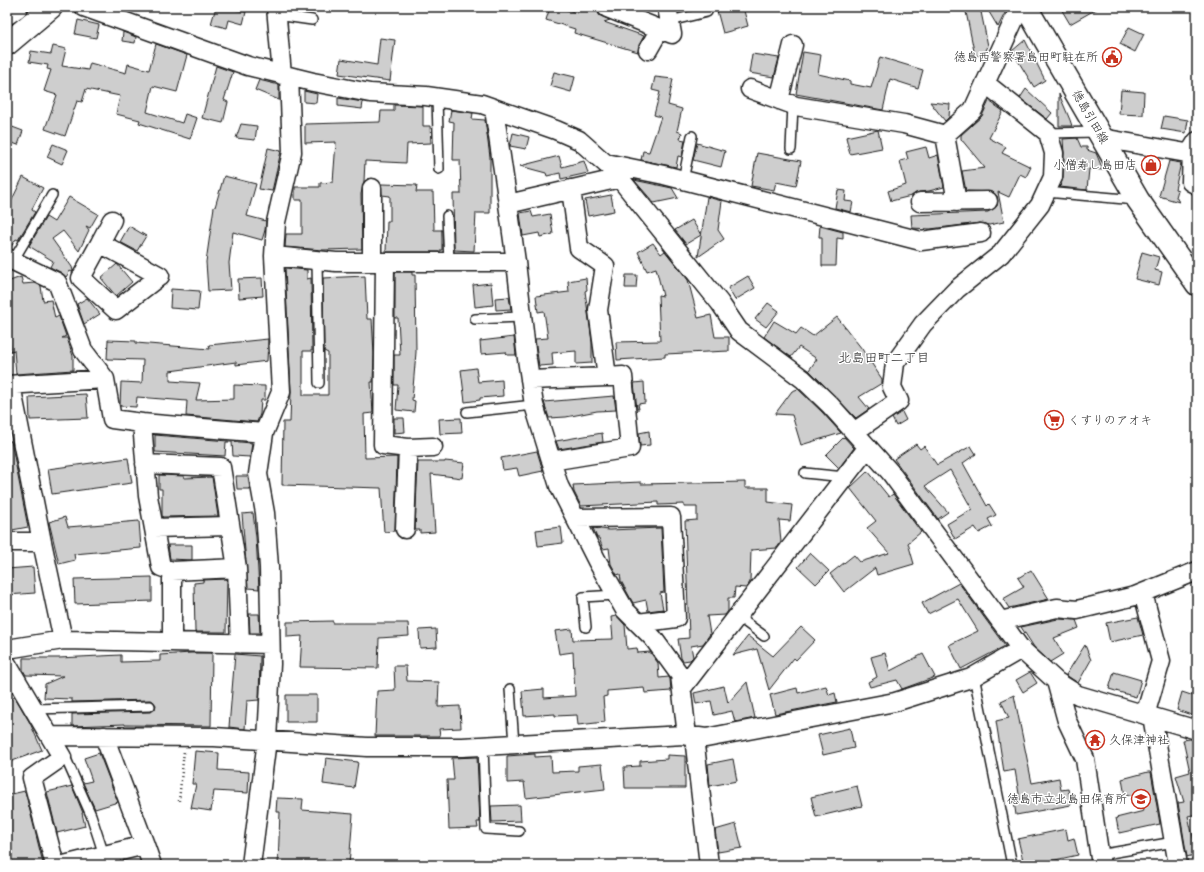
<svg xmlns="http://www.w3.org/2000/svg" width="1204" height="872" viewBox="0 0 1204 872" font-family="'Architects Daughter','Klee One',sans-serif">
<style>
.building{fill:#cecece;stroke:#1c1c1c}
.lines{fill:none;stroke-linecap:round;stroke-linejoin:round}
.service-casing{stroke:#1c1c1c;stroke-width:12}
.minor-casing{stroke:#1c1c1c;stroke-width:21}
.primary-casing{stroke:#1c1c1c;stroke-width:25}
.path{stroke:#1c1c1c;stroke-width:2.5;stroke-dasharray:1 3;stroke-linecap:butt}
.service{stroke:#fff;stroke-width:9}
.minor{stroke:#fff;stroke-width:18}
.primary{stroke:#fff;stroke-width:22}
.labels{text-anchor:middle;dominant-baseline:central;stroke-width:3;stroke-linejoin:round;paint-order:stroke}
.poi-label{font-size:12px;fill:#1c1c1c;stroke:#fff;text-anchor:end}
.street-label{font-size:12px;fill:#1c1c1c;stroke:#fff}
.neighbourhood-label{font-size:13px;fill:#1c1c1c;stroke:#fff}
</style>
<rect width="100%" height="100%" fill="#fff"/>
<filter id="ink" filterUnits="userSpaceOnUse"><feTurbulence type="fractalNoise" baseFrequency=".025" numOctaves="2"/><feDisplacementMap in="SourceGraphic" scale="8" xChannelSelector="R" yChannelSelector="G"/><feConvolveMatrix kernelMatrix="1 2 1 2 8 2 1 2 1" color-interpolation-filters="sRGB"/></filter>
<g filter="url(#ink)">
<path class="building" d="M216 7H225L246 12 243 24 229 20 227 28 211 24Z
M550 7H558L577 13 578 7H597L599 15 610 20 604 22 644 36 639 45 638 52 574 33 575 29 546 20Z
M716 7H743L748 26 723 33Z
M965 7H980L988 46 984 55 975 56Z
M986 7H1008L998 27Z
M1060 7H1100L1070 24Z
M78 20 99 25 96 38 75 34Z
M1129 27 1144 34 1135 52 1120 44Z
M123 32 136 37 135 43 122 41Z
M380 38 395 40 390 81 339 74 341 59 377 65Z
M1025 40 1045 80 1034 87 1012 51Z
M156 44 187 55 177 92 153 86 147 112 182 123 185 114 197 118 190 139 139 123 140 120 116 114 120 96 86 89 82 102 77 101 65 136 45 129 57 95 44 91 51 70 47 69 48 65 29 62 31 51 51 54 53 46 66 49 62 66 88 70 90 63 126 73 128 64 149 70Z
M803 52 821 55 818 74 850 81V84L871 88 880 57 923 70 918 88 890 79 883 110 796 94Z
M752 54 779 58 774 77 749 73Z
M216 66 233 72 224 100 228 102 223 123 202 118Z
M554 72 575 77 571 92 550 86Z
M655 77 673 79 668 105 682 109 677 131 682 133 680 139 685 140 682 157 678 156 676 167 641 160 643 151 649 152 661 117 654 115 660 92 652 90Z
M259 80 279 85V100L255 90Z
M1026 89 1052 113 1047 119 1020 98Z
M1121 90 1144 92 1143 115 1119 114Z
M304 91 317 94 316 103 304 102Z
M1059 94 1070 120 1072 126H1059Z
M338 98 363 102 362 109 338 106Z
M989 101 1003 111 989 138 1006 147 1002 153 1031 167 1026 177 1020 174 1009 197 998 192 1004 222 989 225 980 223 930 229 912 228 911 215 988 212 997 206V196L993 192 966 191 962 171 985 168 961 139V135L982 116Z
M930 102 950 104 949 117 945 121Z
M394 105 423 106V126H430L431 143 407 144 406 163 365 161 364 181 361 194 362 249 323 250 285 247 286 234H302V200H295V187H320V183L333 182 336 142 305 143V124L380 122 381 111H394Z
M451 110 473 113 472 119 485 120 490 157V213H476L474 251 454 250 453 194H461L460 160H453L454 122 449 121Z
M1164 116 1188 120 1186 133 1161 129Z
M241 124 257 126 255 140 236 138Z
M7 125 23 131 18 145 7 141Z
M878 130 882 148 850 154 846 137Z
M513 133 529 137 526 149 510 146Z
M1077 138 1081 147H1087V150L1096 153 1103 170 1089 169 1087 190 1060 187 1063 177 1064 153 1063 139Z
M697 143 725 151 721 167 693 160Z
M53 144 68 150 62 164 47 157Z
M926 147 929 158 938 155 944 187 929 191 919 192 911 196 891 201 888 191 906 185 900 161 908 159 906 152Z
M268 148 281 151 272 191 259 189Z
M757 153 801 161 796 186 776 182 774 190 751 186Z
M559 156 562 167 584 161 588 173 561 179 560 173 547 176 546 173 520 166Z
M1169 161 1181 163 1175 189 1178 190 1176 197 1179 202 1159 196Z
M224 176 256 184 247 216 266 221 265 230 262 240 233 232 229 263 231 290 208 291 206 262 210 234 214 207H215Z
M23 177 43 188 33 207 32 210 35 212 18 240 16 239 10 248H7V210Z
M634 180 672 188 678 198 654 203Z
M381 184 417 185 416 192H433L434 230H442V250H440V252H386L387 221H390V196L382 195Z
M838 190 846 191 845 201 853 202 851 212 835 208Z
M611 195 614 211 588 216 585 200Z
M69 197 98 214 90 228 86 226 89 230 79 251 63 231 52 239 72 267 73 271 72 272 70 271 66 277 62 273 50 267 53 261 29 246 46 217 54 222Z
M707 197 722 201 718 230 724 239 698 257Z
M531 211 533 217 550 214 553 234 540 237 539 233 523 236 520 213Z
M692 220 701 235 686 244 675 230Z
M129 226 146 236 137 251 120 242Z
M820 226 843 232V239L837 238 836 266H822V237H819Z
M653 243 661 254 665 251 688 280 698 318 711 315 715 337H729V351L686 353 665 354V357L617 360 616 342 660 341 658 295 663 296 656 268 647 271 638 252Z
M1142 252 1159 257 1155 270 1162 272 1159 285 1135 279Z
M117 264 132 282 116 296 101 278Z
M285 268 307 270V279L311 278 312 351H303V395H328V353L324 351 323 278 365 276 367 319H372L374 354 373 382H371L373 413 364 414 365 458 397 457 395 531 384 532 381 488 282 485 283 422H290L291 391Z
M395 272H412V275H415L416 352 412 400 415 401 414 412 396 410 398 385H394V355H400L398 318H395Z
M626 275H637L636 288H625Z
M748 276 755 288 735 300 728 288Z
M21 277 23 284 35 283 41 286 43 301 51 300 55 318 59 316 66 336 62 338H67L73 356V370L16 374 14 350 11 351 7 330V282Z
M262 278 263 296 239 298 238 279Z
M586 278 587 290 585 291 592 342V363L576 364V351L552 353 553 365 539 366 535 339 548 338 544 311 538 312 536 296 569 292 568 281Z
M491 283 493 305 475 307 473 285Z
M171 289 200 291 198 310 170 308Z
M509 297 511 309 496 310 495 298Z
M87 298 100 314 84 324 77 304Z
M768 303 779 311 766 327 755 319Z
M837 317 862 349 882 379V383L859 397 869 409 856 418 809 370 817 359 799 347 791 357 764 337 774 321 796 334 801 328 813 336Z
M514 337 516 355H507L506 352 481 354 480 341Z
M268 339 267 361 236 365V362L170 371V381L200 383 196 400 234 399V385L265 386V400H261L260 414 257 422 186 416 187 401 137 397 136 407 120 406 121 382 142 383 143 360 107 359 108 340 136 341V343L210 349 209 345Z
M476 368 478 382 502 380 503 396 480 398V400L465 402 461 370Z
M644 382 645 403 638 404 639 409H637L634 383Z
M798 389 822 412 841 433 801 445 792 415 775 414 792 391Z
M86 394 88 418 30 420 29 397Z
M614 396 616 410 597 411 566 417 549 418 544 402Z
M902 412 906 420 896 426 892 418Z
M394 418H404L405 432 394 433Z
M461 418 462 433 440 434 439 419Z
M649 431 650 445 640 446 639 433Z
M602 433 603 442 559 449 556 441Z
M155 435 252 443 250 457 233 456 232 442H226L225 456 155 452Z
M844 437 854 448 839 468 826 455Z
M7 441H11L28 527 7 531Z
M916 444 920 449 924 446 937 465 971 446 976 454 963 463 987 506 989 504 996 515 988 519 992 526 979 533 975 527 955 539 947 524 972 509 950 470 925 486 948 512 938 519 894 459Z
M537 451 543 471 519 476 517 468 503 470 501 458Z
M128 458 132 483 52 494 48 469Z
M445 461 464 463 462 478 431 474 435 532 420 533V530H415L418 462H445Z
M868 471 889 497 893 494 921 532 908 543 914 564 877 575 875 568 844 592 830 574 854 555 860 562 889 553 867 528 876 521 850 488Z
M159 475 184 476V478L212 477 218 516 162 517V489H159Z
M236 476H248L250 489H237Z
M641 482V484L745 482V488H768V502L792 505 790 521 779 520 781 542 777 548 751 550 750 582 746 588 735 587 734 598H728V611L725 615 707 616 710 634 703 644 691 646 693 657 690 660 683 661 681 658 678 639 689 638 685 521 697 520V507H684V504L658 505V502L581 506 574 492 573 485Z
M253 513 256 537 259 589 248 588 242 514Z
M65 517 68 527 139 521 141 548 74 554 75 560 59 564 49 522Z
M561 527 563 543 538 546 536 530Z
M593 528 609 530 661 528 664 592 660 593 663 609 648 611 646 600 633 603 621 581 620 574 617 575 611 564 609 548 603 549 599 538H597Z
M168 545H192V560L170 559Z
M810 553 829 571 816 584 798 567Z
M33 567 35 593 7 595V569Z
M1031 570 1049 599 1009 608 1003 599 1024 587 1018 578Z
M152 577V601L75 604 74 579Z
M227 579 226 632H195L194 583 203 582V580Z
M959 583 1005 646 961 669 949 645 978 631 958 599 928 614 922 603Z
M249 614H259L260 633H250Z
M617 616 625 625 627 649 637 648 638 653 650 652 658 663 659 678 669 677 670 679 671 691 645 693 644 688 607 691V696L603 697 605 722 578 725 577 715 555 716V714L524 716 522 691 544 689V698L575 696 573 652 559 654 555 631 572 629 573 640 613 639 611 617Z
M1138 617 1143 635 1110 642 1106 623Z
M1058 619 1076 620 1079 628 1054 638 1063 654 1050 662 1034 647 1021 627Z
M333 621V623H408L409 636 379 638 378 668 300 667 302 636 287 637V622Z
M801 627 815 640 796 660 794 658 769 690 757 649 733 655 748 636 773 656Z
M436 629 437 647 420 648 419 630Z
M1085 645 1091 660 1078 683 1066 675Z
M191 653H212L211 726 125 725V724L72 726V714L150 712 155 709 156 705 153 701 150 700 72 702V699L44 698 45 684 63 676 26 675 23 670V658H59L121 655V662L160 661V655Z
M885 653 890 671 923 654 935 677 902 689 897 680 870 687 868 682 877 677 871 657Z
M235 654 260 656 259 700 247 701 245 729 229 727Z
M394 666H406L407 681 439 682 438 707 460 706 461 728 439 729 440 736H375L377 691 395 690Z
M1030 672 1037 683 1023 692 1016 680Z
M1114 672 1141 680 1136 697 1109 689Z
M747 682 755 718 735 722 732 711 714 715 711 701 696 704 694 693 724 686 728 703Z
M826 686 829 695 835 693 837 702 775 714 770 695 797 688 798 693Z
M1182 692 1197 697V717L1177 710Z
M286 695H317V722H286Z
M1014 695 1032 783 1059 778 1061 790 1068 789 1071 805 1016 815 1014 801 1020 800 1015 770 1004 772 996 721 1009 718 1001 701Z
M15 697 30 723 42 750 7 763V701Z
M850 728 854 748 823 755 818 735Z
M1190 739 1197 740V814L1188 816 1197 854 1187 857 1178 803 1184 802 1176 776 1190 772 1183 740Z
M195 751 219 753 218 770 249 772 248 793 214 791 211 811 191 808 196 784H192Z
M99 753 118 802 95 809 83 783 92 781 84 758Z
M535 754V757L551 756 552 772 578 771V766L602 764 605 789 526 798 524 782 507 783V756Z
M667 755 685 756V788H625L624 767 640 766V761L667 759Z
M477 757 480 822H477L478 828 449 829 447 780H454L452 758Z
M326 758 358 762 354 788 323 784Z
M733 759 737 781 710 786 708 764Z
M1148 772H1151L1160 824 1119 833 1116 818 1144 811 1140 793 1125 796 1122 779Z
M72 786 83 813H82L85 826 57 833 47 792Z
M857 786 862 806 816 817 811 797Z
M25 791 43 863 33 865H7V795Z
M277 798 303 799 302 810 353 814 349 865H278L280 812H276Z
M520 805 521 821 492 822 491 806Z
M736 824 742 848 718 852 715 830Z
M1066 829 1068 840 1074 838 1078 855 1032 865H1024L1018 839Z"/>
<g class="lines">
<defs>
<path id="service" d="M277 15 312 20
M670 21 707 12
M437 98 439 169
M1048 133 1097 132
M791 149 793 105
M683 180 692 136
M1046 192 1136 200
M447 216 449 262
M317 260 319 383
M13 261 52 195
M475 319 522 317
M467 412 534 405
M805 473 845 477
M737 616 764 636
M586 627 583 597 616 595
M974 676 1012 865
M510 689 514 744
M33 709 150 706
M483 746 486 829 519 831
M62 757 67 761 91 815 104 855
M1099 855 1174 842"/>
<path id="minor" d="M84 7 248 66 313 82 370 93 426 96 482 104 556 130 579 140 613 170 720 303 739 331 803 379 830 405 890 472 1021 649 1056 681 1078 695 1197 730
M276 7 282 75
M607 8 672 34 667 7
M648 50 660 29
M750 89 796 106 904 124 945 135 973 110 1020 7
M779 100 793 45
M494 109 508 204
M945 135 957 202
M1102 138 1192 154
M1197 141 1192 149 1191 182 1197 185
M606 163 664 175 921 241 981 233
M920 202 988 201
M100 243 160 276 116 310 81 278Z
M100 243 112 220
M274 256 336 262H516L508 204 620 178
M7 258 57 282 83 350 105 379 112 419 142 423 148 496 161 567 172 571V642
M372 262V188
M385 262 383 445 408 448 405 529
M516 262 527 359 534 405 559 486 597 561 625 610 653 638 680 675 687 736
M530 380 607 377 598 310 605 266 579 248 571 189
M7 385 105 379
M142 423 264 433
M854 432 899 401 892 387 895 363 923 324 957 289 1001 254 1040 205 1053 177 1054 153 1048 133 985 83
M408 448 433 447
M551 461 630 448 623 376 607 377
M145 464 221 467 237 568 240 644
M575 518 671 517 676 618 638 623
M154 528 229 526
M7 542H42L11 385
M172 571 237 568
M1143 593 1161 661 1145 715
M1000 621 1057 608 1077 610 1135 596 1197 571
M63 640 270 644
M7 649 63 640 42 542
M7 664 62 757 32 778 55 865
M1056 681 1067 721 1085 759 1101 865
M682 688 868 447
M1152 716 1178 865
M50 736 214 737 367 747H462L684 735 706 738 895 702 971 678 1021 649
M104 736 145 845 152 865
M694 737 709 865
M64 865 145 845
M251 865 267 740 271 664 269 567 265 513 258 474 264 433 281 392 274 256 276 222 292 152 289 76"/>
<path id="primary" d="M1026 7 1138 200 1197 284
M7 13 16 7
M7 44 51 7"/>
</defs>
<use href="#service" class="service-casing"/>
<use href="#minor" class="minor-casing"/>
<use href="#primary" class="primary-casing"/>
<path class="path" d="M179 801 184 751"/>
<use href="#service" class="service"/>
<use href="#minor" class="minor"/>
<use href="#primary" class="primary"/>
</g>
</g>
<defs>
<symbol id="civic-ring" viewBox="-11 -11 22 22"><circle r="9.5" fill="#fff" stroke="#c8321e" stroke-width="1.5"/><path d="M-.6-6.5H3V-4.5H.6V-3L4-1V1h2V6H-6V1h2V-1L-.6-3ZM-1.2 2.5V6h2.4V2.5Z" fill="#c8321e"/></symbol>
<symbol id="shop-ring" viewBox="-11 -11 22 22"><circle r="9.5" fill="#fff" stroke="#c8321e" stroke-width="1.5"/><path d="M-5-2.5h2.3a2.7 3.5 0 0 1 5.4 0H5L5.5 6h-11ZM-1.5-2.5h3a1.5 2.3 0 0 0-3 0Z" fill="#c8321e"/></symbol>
<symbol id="supermarket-ring" viewBox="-11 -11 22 22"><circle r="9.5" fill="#fff" stroke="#c8321e" stroke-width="1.5"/><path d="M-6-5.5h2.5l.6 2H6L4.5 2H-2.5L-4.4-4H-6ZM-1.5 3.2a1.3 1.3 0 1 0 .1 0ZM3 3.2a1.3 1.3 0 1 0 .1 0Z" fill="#c8321e"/></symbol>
<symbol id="temple-ring" viewBox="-11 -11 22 22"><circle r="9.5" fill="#fff" stroke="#c8321e" stroke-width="1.5"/><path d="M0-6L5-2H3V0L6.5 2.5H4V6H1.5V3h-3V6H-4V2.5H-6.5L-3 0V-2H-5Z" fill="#c8321e"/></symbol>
<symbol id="school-ring" viewBox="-11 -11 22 22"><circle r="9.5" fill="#fff" stroke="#c8321e" stroke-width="1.5"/><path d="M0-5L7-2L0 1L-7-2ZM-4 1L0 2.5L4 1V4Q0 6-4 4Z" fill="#c8321e"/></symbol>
</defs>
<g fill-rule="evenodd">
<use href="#civic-ring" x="1101" y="46" width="22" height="22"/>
<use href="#shop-ring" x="1140" y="154" width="22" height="22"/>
<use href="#supermarket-ring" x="1043" y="409" width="22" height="22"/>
<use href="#temple-ring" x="1084" y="729" width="22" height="22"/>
<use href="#school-ring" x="1130" y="788" width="22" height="22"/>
</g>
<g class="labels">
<g class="poi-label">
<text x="1098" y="57">徳島西警察署島田町駐在所</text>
<text x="1137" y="165">小僧寿し島田店</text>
<text x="1068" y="420" text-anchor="start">くすりのアオキ</text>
<text x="1109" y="740" text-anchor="start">久保津神社</text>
<text x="1127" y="799">徳島市立北島田保育所</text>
</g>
<g class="street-label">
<text transform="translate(1090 117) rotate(60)">徳島引田線</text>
</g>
<g class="neighbourhood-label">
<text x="884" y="358">北島田町二丁目</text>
</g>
</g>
<rect width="1204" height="872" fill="none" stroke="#fff" stroke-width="24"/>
<rect x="12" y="12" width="1180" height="848" fill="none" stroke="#1c1c1c" stroke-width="1.5" filter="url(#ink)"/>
</svg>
